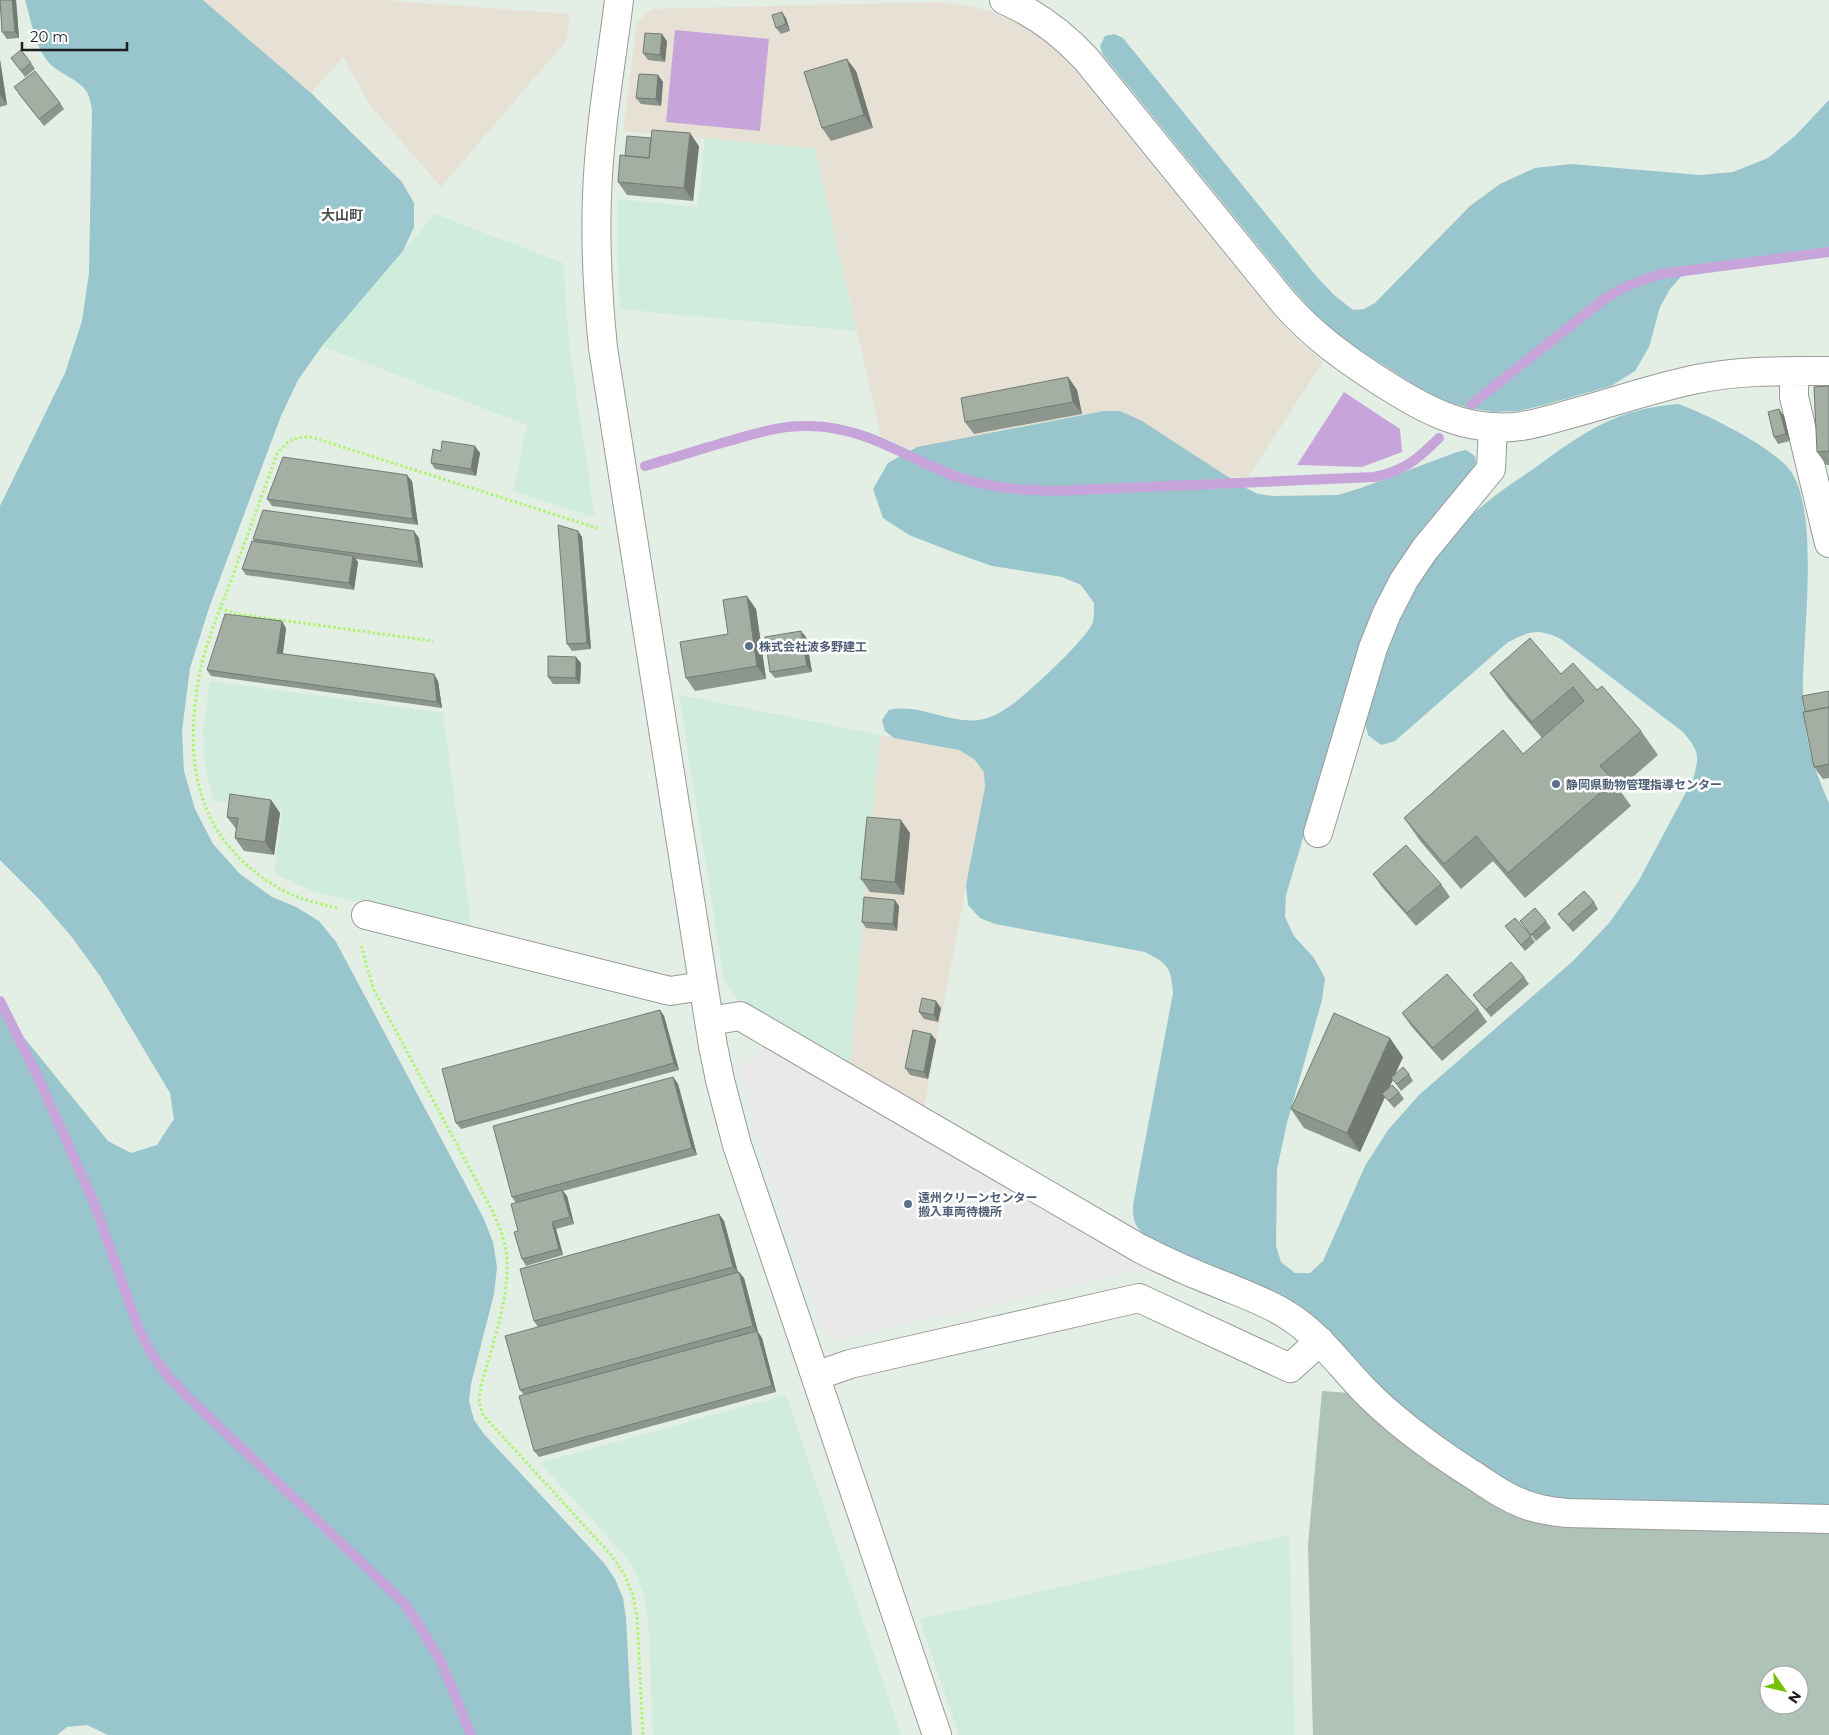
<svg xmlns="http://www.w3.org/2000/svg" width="1829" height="1735" viewBox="0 0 1829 1735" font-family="Montserrat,'Noto Sans JP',sans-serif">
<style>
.industrial{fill:#e7e0d5}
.construction{fill:#afc2b7;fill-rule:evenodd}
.farmland{fill:#cfecdd}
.forest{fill:#99c5cc}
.parking{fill:#e9e9e9}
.water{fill:#c7a5da}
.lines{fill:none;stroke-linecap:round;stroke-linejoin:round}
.stream{stroke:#c7a5da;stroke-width:10}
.minor-casing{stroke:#9a9a9a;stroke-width:30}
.path{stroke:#aef46e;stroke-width:3;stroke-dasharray:2.5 2.5;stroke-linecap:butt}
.minor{stroke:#fff;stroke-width:28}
.wall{fill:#8d968c}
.shaded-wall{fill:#737a72}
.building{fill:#a4afa3;stroke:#737a72}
.service-dot{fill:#5c6f8a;stroke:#fff;stroke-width:2}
.labels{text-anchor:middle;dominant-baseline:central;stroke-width:5;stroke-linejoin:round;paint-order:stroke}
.service-label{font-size:12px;font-weight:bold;fill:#4e5e75;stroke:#fff;text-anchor:start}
.neighbourhood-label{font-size:14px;font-weight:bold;fill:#505050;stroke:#fff}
</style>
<rect width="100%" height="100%" fill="#e3eee4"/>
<path class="industrial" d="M203 0H381L570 14 566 41 441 187 370 105 343 57 311 93Z
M938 2 964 5 990 11 1014 21 1036 34 1056 50 1074 70 1273 314 1293 336 1323 362 1248 477 1229 478 1142 421 1104 411 908 449 881 436 815 149 623 131 637 23 652 9Z
M880 735 959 750 974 759 984 772 985 787 924 1107 850 1064Z"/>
<path class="construction" d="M1322 1391 1349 1393 1371 1416 1397 1439 1425 1461 1491 1502 1829 1532V1735H1313L1308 1545ZM1769 1675H1799V1705H1769Z"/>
<path class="farmland" d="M705 138 815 149 856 331 620 309 617 246 618 199 698 207Z
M435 214 563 263 570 353 595 517 513 491 527 425 322 346Z
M210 681 443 713 472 931 316 892 283 878 274 872 283 810 214 801 205 767 203 732Z
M679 695 880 735 850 1064 737 999 724 979Z
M786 1395 901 1735H653L648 1616 643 1592 634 1569 620 1550 540 1463Z
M1289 1535 1295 1735H959L920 1619Z"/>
<path class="forest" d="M25 0H203L311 93 402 182 414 203V227L403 251 322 346 298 380 281 416 210 605 190 668 182 731 184 771 195 809 213 844 240 874 272 897 296 907 319 921 336 942 483 1217 493 1242 497 1267 494 1294 471 1384 469 1401 474 1420 484 1434 604 1563 615 1579 623 1598 626 1618 632 1735H108L87 1725 67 1727 57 1735H0V1008L108 1141 131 1153 157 1145 174 1119 170 1093 100 976 71 936 39 899 0 860V506L65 373 82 321 89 273 92 109C91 105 90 99 88 94 80 78 56 74 46 59 34 43 31 19 25 0Z
M1114 34 1123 38 1317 277 1334 295 1353 310 1364 309 1375 303 1470 206 1500 184 1535 168 1571 164 1700 175 1733 172 1768 158 1795 136 1829 100V247L1707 264 1686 271 1670 289 1660 307 1649 347 1635 371 1611 386 1544 405 1519 411 1494 412 1469 408 1445 401 1422 390 1357 348 1335 332 1315 314 1297 294 1103 55 1100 46 1105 36Z
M1678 404C1707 414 1770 446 1789 469 1822 510 1801 646 1803 700 1804 735 1814 771 1829 803V1506L1568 1500 1545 1497 1524 1490 1504 1480 1440 1439 1414 1419 1366 1374 1337 1339 1317 1320 1150 1239C1135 1227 1133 1223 1133 1205L1173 993C1171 967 1168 964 1145 952L995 924 980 918 968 905 966 885 985 787 984 772 974 759 959 750 894 738 885 731 882 720 889 710C919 703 949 724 979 720 992 718 1003 711 1013 704 1029 692 1088 638 1093 622 1094 617 1094 609 1094 603L1081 585 1062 577 992 566 958 554 909 535 883 518 873 489 888 463 917 447 1104 411H1120L1142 421 1242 486 1258 494 1273 496 1338 495 1361 488 1457 452 1466 450 1475 456 1476 464 1472 472 1361 644 1286 895 1285 917 1294 936 1314 958 1325 978 1322 1000 1287 1123 1277 1169 1276 1246 1281 1262 1295 1273H1310L1323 1261 1365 1166 1388 1130 1419 1095 1573 961 1610 922 1638 882 1693 779C1700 755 1699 751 1683 732L1561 639C1537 628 1531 631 1508 642L1395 741 1381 745 1368 735C1367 730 1365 725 1365 720 1366 709 1377 682 1380 669 1398 611 1428 557 1472 515 1492 496 1516 481 1539 465 1585 431 1620 408 1678 404Z"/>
<path class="parking" d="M765 1046 1148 1269 839 1340 822 1330 757 1139 740 1075 739 1068Z"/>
<path class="water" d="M675 30 769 39 760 131 666 122Z
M1344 392 1400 429 1402 452 1362 467 1297 465Z"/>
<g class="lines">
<path class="stream" d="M1472 404 1603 300C1622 287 1639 280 1661 274L1829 252
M645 466C673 458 701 449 729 441 757 433 781 425 810 426 864 427 904 456 952 475 985 487 1018 490 1053 491L1374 477C1404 471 1418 459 1439 438
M0 1001 36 1073 93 1200 138 1327 151 1353 168 1376 188 1397 403 1602 412 1614 441 1661 471 1735"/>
<defs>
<path id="minor" d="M619 0C611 65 599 131 597 196 595 247 598 298 603 348L713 1046 720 1080 737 1145 937 1735
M1004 0C1037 14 1062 33 1086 59L1285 304C1313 335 1340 355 1375 378 1422 408 1464 434 1522 426 1541 423 1559 417 1577 412 1617 401 1657 387 1697 379 1741 370 1785 371 1829 371
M1794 371V397L1829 543
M1318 833 1373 648 1387 613 1404 580 1425 549 1491 469 1493 427
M366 915 670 991 703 986
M709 1021 740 1016 1139 1248C1166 1262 1193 1274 1222 1285 1244 1294 1267 1302 1287 1315 1318 1334 1338 1363 1363 1389 1395 1422 1431 1448 1470 1473 1486 1483 1501 1495 1519 1502 1534 1509 1550 1511 1567 1513L1829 1519
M816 1376 850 1364 1139 1298 1290 1368 1320 1341"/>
</defs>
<use href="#minor" class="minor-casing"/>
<path class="path" d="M220 608 237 614 433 641
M337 908C317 903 294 898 277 887 194 837 183 760 200 672 205 645 219 612 229 586 245 542 261 498 277 454 288 440 293 437 311 437L597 528H601
M361 946 374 990 493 1212C496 1221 501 1229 503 1238 517 1280 492 1344 481 1386L479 1401 483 1415 612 1556 624 1574 633 1595 637 1617 643 1735"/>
<use href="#minor" class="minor"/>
</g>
<path class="wall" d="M0 0H16L19 38 7 39 2 32Z
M786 18 790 31 781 34 776 28Z
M667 41 665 62 648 60 643 53Z
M11 58 31 63 35 69 25 77Z
M0 60 7 105 0 107Z
M856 71 873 128 831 141 822 128Z
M658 75 663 82 661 106 641 104 636 98Z
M18 93 60 103 64 109 44 126Z
M699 146 693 201 627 195 618 182Z
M1068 377 1077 390 1082 414 974 434 965 422Z
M1829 386V465H1826L1817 452Z
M1784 416 1790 441 1778 444 1774 437Z
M441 451 480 453 476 476 435 469 431 463Z
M412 481 418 525 272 506 267 499Z
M578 531 582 537 591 649 572 651 567 644Z
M419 538 423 568 356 559 358 562 354 590 246 575 242 569 255 542 253 539Z
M756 609 766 679 695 691 686 678 728 634Z
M286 628 283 654 438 681 442 708 211 676 207 670Z
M806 637 812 672 775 678 770 672Z
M581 663 580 684H553L548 677Z
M1490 673 1561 674 1597 690 1641 731 1658 755 1619 789 1631 806 1525 898 1493 861 1461 889 1421 842 1404 818 1523 754 1542 738 1508 698Z
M1829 691V778L1823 779 1814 767 1805 712Z
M271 800 280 813 274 855 244 851 235 838 236 829 227 817Z
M910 833 904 895 870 892 861 879Z
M1373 874 1441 884 1450 897 1416 926 1382 887Z
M1594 902 1598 909 1573 932 1558 914Z
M899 906 897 931 866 928 862 922Z
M1520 921H1546L1551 928 1536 941Z
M1505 926 1531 936 1535 942 1525 951Z
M1524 977 1529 984 1491 1017 1473 995Z
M941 1008 938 1022 924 1019 919 1012Z
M1478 1009 1487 1022 1442 1061 1411 1026 1402 1013Z
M660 1010 664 1016 679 1070 461 1129 456 1123Z
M931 1034 936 1040 928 1079 910 1075 905 1068Z
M1403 1057 1395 1074H1409L1413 1081 1401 1091 1393 1080 1389 1087 1399 1092 1404 1099 1394 1108 1385 1097 1360 1152 1304 1128 1291 1109Z
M673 1077 678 1084 697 1155 563 1191 567 1196 574 1224 556 1229 563 1255 526 1266 522 1259 518 1231 516 1203 512 1197Z
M719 1214 724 1221 738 1272H739L744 1278 758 1332 762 1338 776 1392 539 1457 534 1451 524 1395 520 1390 538 1327 534 1321Z"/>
<path class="shaded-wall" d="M12 0H16L19 38 15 32Z
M782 12 786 18 790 31 786 24Z
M662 34 667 41 665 62 660 55Z
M847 59 856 71 873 128 864 115Z
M0 60 7 105 0 95Z
M658 75 663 82 661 106 656 99Z
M690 133 699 146 693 201 684 188Z
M1068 377 1077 390 1082 414 1073 402Z
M1779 409 1784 416 1790 441 1786 434Z
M475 446 480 453 476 476 471 469Z
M407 475 412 481 418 525 413 519Z
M414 531 419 538 423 568 419 562Z
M578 531 582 537 591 649 587 643Z
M353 556 358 562 354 590 349 583Z
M747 596 756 609 766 679 757 666Z
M282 621 286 628 282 659 277 653Z
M801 631 806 637 812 672 807 666Z
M576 657 581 663 580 684 576 678Z
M434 674 438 681 442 708 437 702Z
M271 800 280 813 274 855 265 842Z
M901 820 910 833 904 895 895 882Z
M895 900 899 906 897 931 893 924Z
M936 1001 941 1008 938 1022 934 1015Z
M660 1010 664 1016 679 1070 674 1063Z
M931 1034 936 1040 928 1079 924 1072Z
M1390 1038 1403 1057 1385 1097 1382 1094 1385 1097 1360 1152 1347 1133Z
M673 1077 678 1084 697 1155 692 1148Z
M562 1190 567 1196 574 1224 570 1217Z
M719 1214 724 1221 738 1273 733 1267Z
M552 1222 556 1229 563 1255 559 1249Z
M739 1272 744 1278 758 1332 762 1338 776 1392 772 1386 757 1332 753 1326Z"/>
<path class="building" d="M0 0H12L15 32H2Z
M782 12 786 24 776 28 772 15Z
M645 33 662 34 660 55 643 53Z
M21 50 31 63 21 71 11 58Z
M847 59 864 115 822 128 804 72Z
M35 71 60 103 39 119 14 87Z
M639 74 658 75 656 99 636 98Z
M652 130 690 133 684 188 618 182 620 155 649 158Z
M627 136 651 138 649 158 625 156Z
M1068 377 1073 402 965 422 961 398Z
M1829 386V451L1817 452 1814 387Z
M1779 409 1786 434 1774 437 1768 412Z
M442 441 475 446 471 469 431 463 433 449 441 451Z
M283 457 407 475 413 519 267 499Z
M263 510 414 531 419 562 253 539Z
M558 525 578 531 587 643 567 644Z
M252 541 353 556 349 583 242 569Z
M747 596 757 666 686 678 680 642 728 634 723 600Z
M225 614 282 621 277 653 434 674 437 702 207 670Z
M801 631 807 666 770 672 765 637Z
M1530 638 1561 674 1573 663 1597 690 1602 686 1641 731 1600 766 1614 781 1508 873 1476 836 1444 864 1404 818 1503 730 1523 754 1584 701 1573 687 1532 722 1490 673Z
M548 656 576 657V678L548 677Z
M1829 691V707L1805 712 1802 696Z
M1829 707V764L1814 767 1803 712Z
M230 794 271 800 265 842 235 838 238 818 227 817Z
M867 817 901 820 895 882 861 879Z
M1406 845 1441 884 1407 913 1373 874Z
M1584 891 1594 902 1568 925 1558 914Z
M864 897 895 900 893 924 862 922Z
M1535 908 1546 921 1531 935 1520 921Z
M1515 918 1531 936 1521 945 1505 926Z
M1511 962 1524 977 1486 1010 1473 995Z
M1447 974 1478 1009 1433 1048 1402 1013Z
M922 998 936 1001 934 1015 919 1012Z
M660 1010 674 1063 456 1123 442 1069Z
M1334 1013 1390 1038 1347 1133 1291 1109Z
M913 1030 931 1034 924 1072 905 1068Z
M1403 1067 1409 1074 1397 1084 1391 1078Z
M673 1077 692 1148 512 1197 493 1126Z
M1392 1085 1399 1092 1389 1101 1382 1094Z
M562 1190 570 1217 552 1222 559 1249 522 1259 514 1232 518 1231 511 1204Z
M719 1214 733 1267 534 1321 520 1269Z
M739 1272 753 1326 520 1390 505 1336Z
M757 1331 772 1386 534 1451 519 1396Z"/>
<g class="service-dot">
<circle cx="749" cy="646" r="5"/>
<circle cx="1556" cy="784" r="5"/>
<circle cx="908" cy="1204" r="5"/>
</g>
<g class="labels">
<g class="service-label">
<text x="759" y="646">株式会社波多野建工</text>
<text x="1566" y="784">静岡県動物管理指導センター</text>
<text x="918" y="1197">遠州クリーンセンター<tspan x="918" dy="14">搬入車両待機所</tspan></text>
</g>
<g class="neighbourhood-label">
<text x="342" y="215">大山町</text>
</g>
</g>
<g transform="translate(1784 1690) rotate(124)"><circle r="24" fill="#ffffff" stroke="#a5a5a5"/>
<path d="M0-4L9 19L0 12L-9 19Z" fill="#74c208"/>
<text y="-8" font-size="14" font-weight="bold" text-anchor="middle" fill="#1d1d1d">N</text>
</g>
<path d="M22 42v8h105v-8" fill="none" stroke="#1d1d1d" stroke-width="2.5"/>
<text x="30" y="42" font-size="15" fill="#1d1d1d" stroke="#ffffff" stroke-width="4" paint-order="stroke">20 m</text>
</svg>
